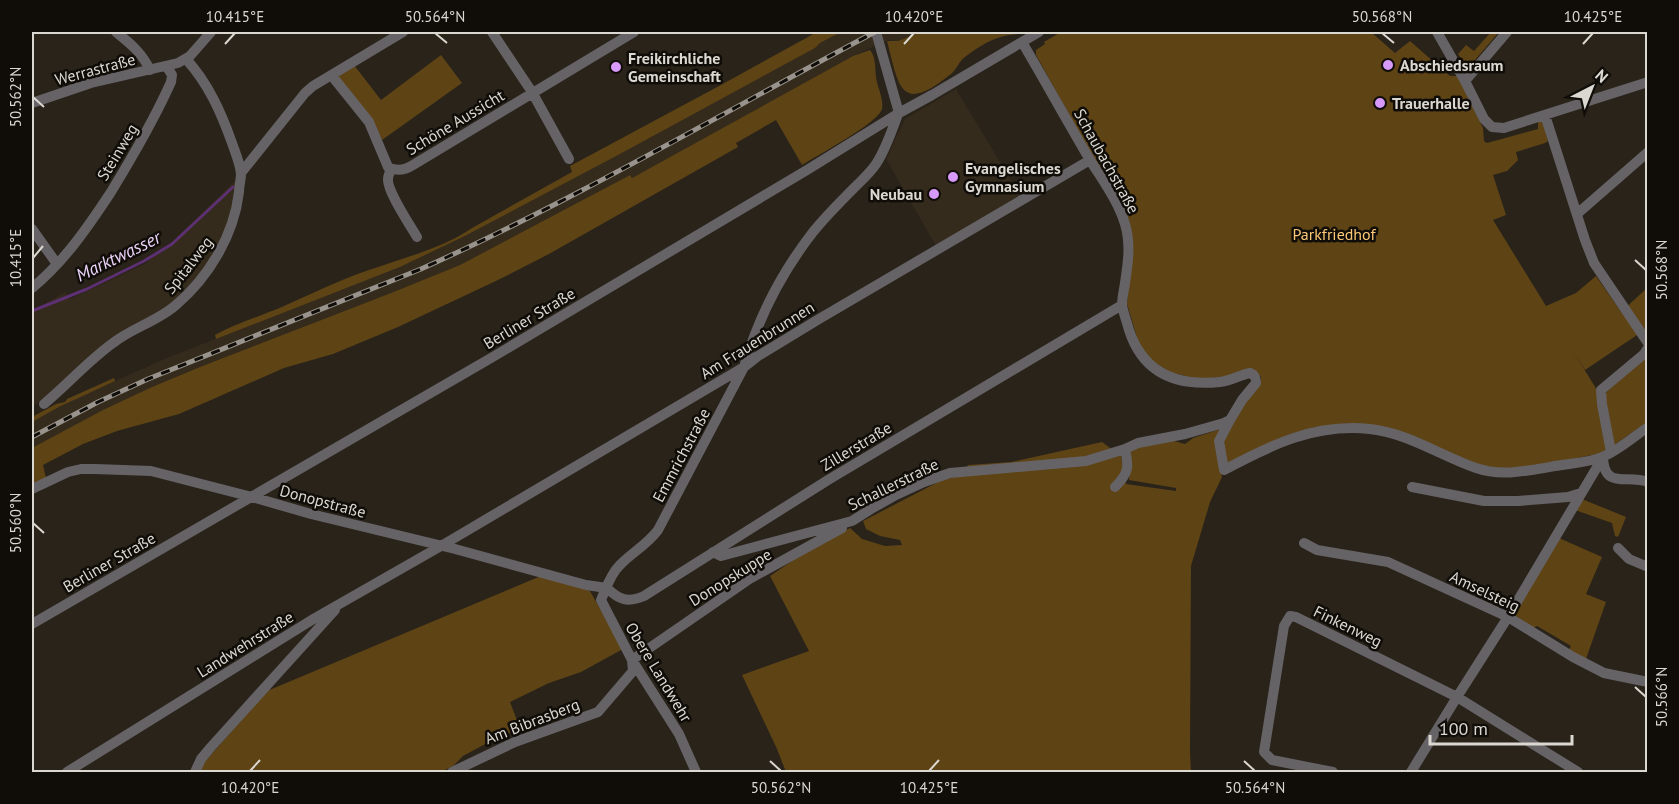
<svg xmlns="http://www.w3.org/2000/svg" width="1679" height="804" viewBox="0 0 1679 804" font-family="'PT Sans',sans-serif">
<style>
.built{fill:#352b1c}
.green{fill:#5e4315}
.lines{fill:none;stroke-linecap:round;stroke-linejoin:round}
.stream{stroke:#5c3072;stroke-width:3}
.minor{stroke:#666367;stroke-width:10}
.rail-casing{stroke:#98938c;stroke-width:5}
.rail{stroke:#100d09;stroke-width:3;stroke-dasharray:9;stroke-linecap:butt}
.ticks{fill:none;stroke:#dbd7d1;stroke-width:2}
.poi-dot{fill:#d89af8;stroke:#100d09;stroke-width:2}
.labels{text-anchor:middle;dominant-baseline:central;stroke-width:5;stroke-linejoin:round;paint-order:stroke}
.poi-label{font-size:16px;font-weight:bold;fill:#dbd7d1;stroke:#100d09;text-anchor:start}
.street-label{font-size:16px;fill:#dbd7d1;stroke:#100d09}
.park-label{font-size:16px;fill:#fcc876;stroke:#100d09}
.water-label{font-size:18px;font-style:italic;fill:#edd4fb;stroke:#100d09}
.neatline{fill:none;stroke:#dbd7d1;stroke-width:2}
.ticks-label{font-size:15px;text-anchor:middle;fill:#dbd7d1}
</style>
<rect width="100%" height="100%" fill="#29231a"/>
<path class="built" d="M841 32H921L898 41 888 40 853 56 632 178 630 175 460 265 391 293 200 367 152 387 32 448V422L54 410 92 391 169 357 359 283 400 267 465 236 620 154 815 48 820 43Z
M956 89 1020 195 936 246 886 159 905 119Z
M238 178 232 216 207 266 174 302 156 314 124 330 44 399 32 407V309L33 311 65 292 70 299 145 264 173 241Z"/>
<path class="green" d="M817 32H841L820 43 815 48 620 154 465 236 400 267 216 339 215 335C237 323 261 316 284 306 315 292 346 277 378 267 410 256 444 247 472 228L572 172 570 166 719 86Z
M921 32H931L932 33 935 32H1023C1014 36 1010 34 1001 37 989 40 975 49 965 57 959 61 957 69 951 74 900 115 899 87 887 41H898Z
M1061 32H1371L1395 53 1410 41 1450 76H1458L1483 128 1484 141 1487 143 1538 129V122H1543L1548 141 1545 143 1516 152 1518 160 1507 171 1493 175 1506 215 1493 220 1546 306 1576 293 1596 276 1621 312 1647 288V337L1643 331 1585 370 1571 348 1597 390 1608 448 1602 453 1572 459 1509 470 1490 469 1410 437 1345 426 1226 465 1221 441 1240 409 1261 383V377L1258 374 1197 379 1162 370 1141 351 1127 304 1133 240 1086 145 1036 55V50L1045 44 1044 42Z
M1491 32H1499L1475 60 1468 62 1462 60 1458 54 1466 45 1474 51Z
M870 50C876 57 875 68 876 77 877 86 884 99 882 109 878 123 818 155 802 165L776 120 736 143 738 147 549 254 498 280 398 327 333 354 284 368 179 414 117 431 83 444 43 465 46 478 32 485V448L103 410 152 387 200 367 391 293 460 265 630 175 632 178 853 56Z
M441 55 462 83 382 140 374 123 336 77 354 65 381 100Z
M1647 355V422L1614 445 1604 394Z
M114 378 115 381 59 407 32 422V417L56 404 65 402 67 399Z
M1221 429 1217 456 1222 477 1210 502 1191 566 1190 752 1191 772H786L777 749 742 675 809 651 770 576 795 559 850 528 862 539 885 546 902 545 900 540 880 536 866 529 863 521 940 481 963 475 968 465 1011 462 1102 442 1121 456 1126 484 1176 491V488L1129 480 1131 452 1132 448 1167 439 1185 444 1193 438Z
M1582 499 1626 517 1618 537 1615 536 1612 523 1575 510Z
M1559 538 1602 557 1586 594 1606 602 1586 659 1569 650 1571 646 1537 626 1533 628 1516 616 1514 612Z
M541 576 590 591 623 649 581 672 549 683 510 702 520 728 489 742 463 756 453 766 441 772H199L203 764 210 756 267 691Z"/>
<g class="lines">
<path class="stream" d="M32 311 87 289 144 261 172 244 233 187"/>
<path class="minor" d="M116 32C131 44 142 53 150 70
M492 32 532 92 569 159
M876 32 899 113
M1437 32 1465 81 1484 119 1492 127 1504 128 1648 82
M332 76 369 122 388 167C397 172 405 170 413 165L634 32
M1465 81 1507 32
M32 103 91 83 178 63 190 56 211 32
M1545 115 1585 240 1594 263 1648 343
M391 169C390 172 388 176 388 179 387 191 410 225 417 237
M241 173 305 93 313 86 403 32
M1577 214 1648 152
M32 229 57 264
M32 288C64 262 88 227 111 192 133 156 154 120 171 82L172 75 167 67
M44 404C68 384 88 361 113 343 132 328 158 321 176 305 209 277 234 235 239 192 239 186 241 179 241 174 240 163 235 152 232 143 221 112 208 83 186 59
M1230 420 1219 441 1224 470C1271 445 1315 423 1370 429 1408 433 1441 456 1476 468 1504 478 1534 469 1562 465 1575 463 1590 462 1602 457 1615 453 1635 436 1648 427
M1611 452 1602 404 1601 390 1644 354 1648 348
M1603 457C1604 490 1627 474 1648 482
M1115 487C1129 473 1129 467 1125 449
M1412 487 1484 501H1518L1568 497 1581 493
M32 489 68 472 81 469H95L151 471 252 497 311 514 455 549 586 585 607 588
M1304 543 1317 550 1388 562 1508 617 1573 657 1604 673 1648 682
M1618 548 1629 559 1648 567
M713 552 721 556 852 521 871 509 896 495 924 482 950 473 1086 461 1125 449 1138 443 1185 434 1224 423 1230 420 1242 400 1256 383C1256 378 1255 375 1250 373 1240 375 1230 381 1220 382 1172 387 1139 370 1127 323 1125 317 1123 311 1122 305 1122 298 1124 290 1125 283 1128 263 1131 244 1125 224 1118 201 1103 181 1090 160 1067 121 1045 81 1022 42
M607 588C619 600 628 603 644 596L828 480 1122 305
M32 624 491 358 807 170 899 113 932 95 1039 32
M67 772 315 618 441 546 744 367 758 356 819 319 1090 160
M195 772 201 759 211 747 335 610
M452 772 515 742 598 712 633 671 632 660 751 578 842 528
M696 772 679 734 632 660 601 600C606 589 610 575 619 566 631 553 647 545 658 530L744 367C758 318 782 272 813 232 826 216 840 202 854 188 862 180 870 173 876 164 886 149 892 130 898 114
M1333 772 1272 760 1264 752 1284 626 1290 616 1296 617 1457 697 1578 772
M1411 772 1457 697 1508 617 1603 457"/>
<defs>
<path id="rail" d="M32 437 98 402 148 379 421 269C577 199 724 112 875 32"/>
</defs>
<use href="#rail" class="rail-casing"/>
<use href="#rail" class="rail"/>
</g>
<path class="ticks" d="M435 33 447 43M1382 33 1394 43M225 44 235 33M904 44 914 33M1583 44 1593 33M33 97 44 107M33 258 43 246M1635 260 1646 270M33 523 44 533M1635 687 1646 697M770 761 781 771M1244 761 1255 771M250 771 260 760M929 771 939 760"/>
<g class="poi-dot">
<circle cx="1388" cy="65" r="6"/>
<circle cx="616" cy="67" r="6"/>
<circle cx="1380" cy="103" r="6"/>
<circle cx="953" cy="177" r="6"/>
<circle cx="934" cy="194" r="6"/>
</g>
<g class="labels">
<g class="poi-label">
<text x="628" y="58">Freikirchliche<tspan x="628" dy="18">Gemeinschaft</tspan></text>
<text x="1400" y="65">Abschiedsraum</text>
<text x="1392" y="103">Trauerhalle</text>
<text x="965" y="168">Evangelisches<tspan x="965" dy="18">Gymnasium</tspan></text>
<text x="922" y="194" text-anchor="end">Neubau</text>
</g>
<g class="street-label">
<text transform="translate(95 69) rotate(-15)">Werrastraße</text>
<text transform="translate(455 122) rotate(-31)">Schöne Aussicht</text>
<text transform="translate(117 152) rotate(-59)">Steinweg</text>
<text transform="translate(1107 161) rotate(61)">Schaubachstraße</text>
<text transform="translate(188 265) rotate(-52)">Spitalweg</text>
<text transform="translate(529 318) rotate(-31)">Berliner Straße</text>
<text transform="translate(757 340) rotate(-32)">Am Frauenbrunnen</text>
<text transform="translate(856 446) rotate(-31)">Zillerstraße</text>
<text transform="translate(681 455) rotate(-62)">Emmrichstraße</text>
<text transform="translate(893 484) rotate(-26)">Schallerstraße</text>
<text transform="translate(323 501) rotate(15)">Donopstraße</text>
<text transform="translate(109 562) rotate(-30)">Berliner Straße</text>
<text transform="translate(730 577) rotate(-32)">Donopskuppe</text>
<text transform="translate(1485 591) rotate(25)">Amselsteig</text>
<text transform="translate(1348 626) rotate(26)">Finkenweg</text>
<text transform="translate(245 644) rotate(-32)">Landwehrstraße</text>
<text transform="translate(659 672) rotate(59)">Obere Landwehr</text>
<text transform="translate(532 721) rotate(-21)">Am Bibrasberg</text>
</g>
<g class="park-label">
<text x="1334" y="234">Parkfriedhof</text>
</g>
<g class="water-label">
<text transform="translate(118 256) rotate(-26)">Marktwasser</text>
</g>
</g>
<rect width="1679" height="804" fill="none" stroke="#100d09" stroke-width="66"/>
<g transform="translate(1592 87) rotate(42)" stroke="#100d09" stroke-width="4.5" paint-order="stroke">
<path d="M0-4.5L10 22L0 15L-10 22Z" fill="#dbd7d1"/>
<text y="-9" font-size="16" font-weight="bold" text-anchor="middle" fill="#dbd7d1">N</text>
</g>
<path d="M1430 735v9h142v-9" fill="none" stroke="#dbd7d1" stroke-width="3"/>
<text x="1439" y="735" font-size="18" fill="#dbd7d1" stroke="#100d09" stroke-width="4.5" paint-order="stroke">100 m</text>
<rect x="33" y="33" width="1613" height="738" class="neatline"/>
<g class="ticks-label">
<text x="235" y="22">10.415°E</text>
<text x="435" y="22">50.564°N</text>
<text x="914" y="22">10.420°E</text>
<text x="1382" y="22">50.568°N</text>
<text x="1593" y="22">10.425°E</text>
<text transform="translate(16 97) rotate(-90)" y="5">50.562°N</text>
<text transform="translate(16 258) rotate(-90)" y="5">10.415°E</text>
<text transform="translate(1662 270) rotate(-90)" y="5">50.568°N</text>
<text transform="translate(16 523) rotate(-90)" y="5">50.560°N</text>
<text transform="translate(1662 697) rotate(-90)" y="5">50.566°N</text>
<text x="250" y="793">10.420°E</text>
<text x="781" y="793">50.562°N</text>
<text x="929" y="793">10.425°E</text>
<text x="1255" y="793">50.564°N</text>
</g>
</svg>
